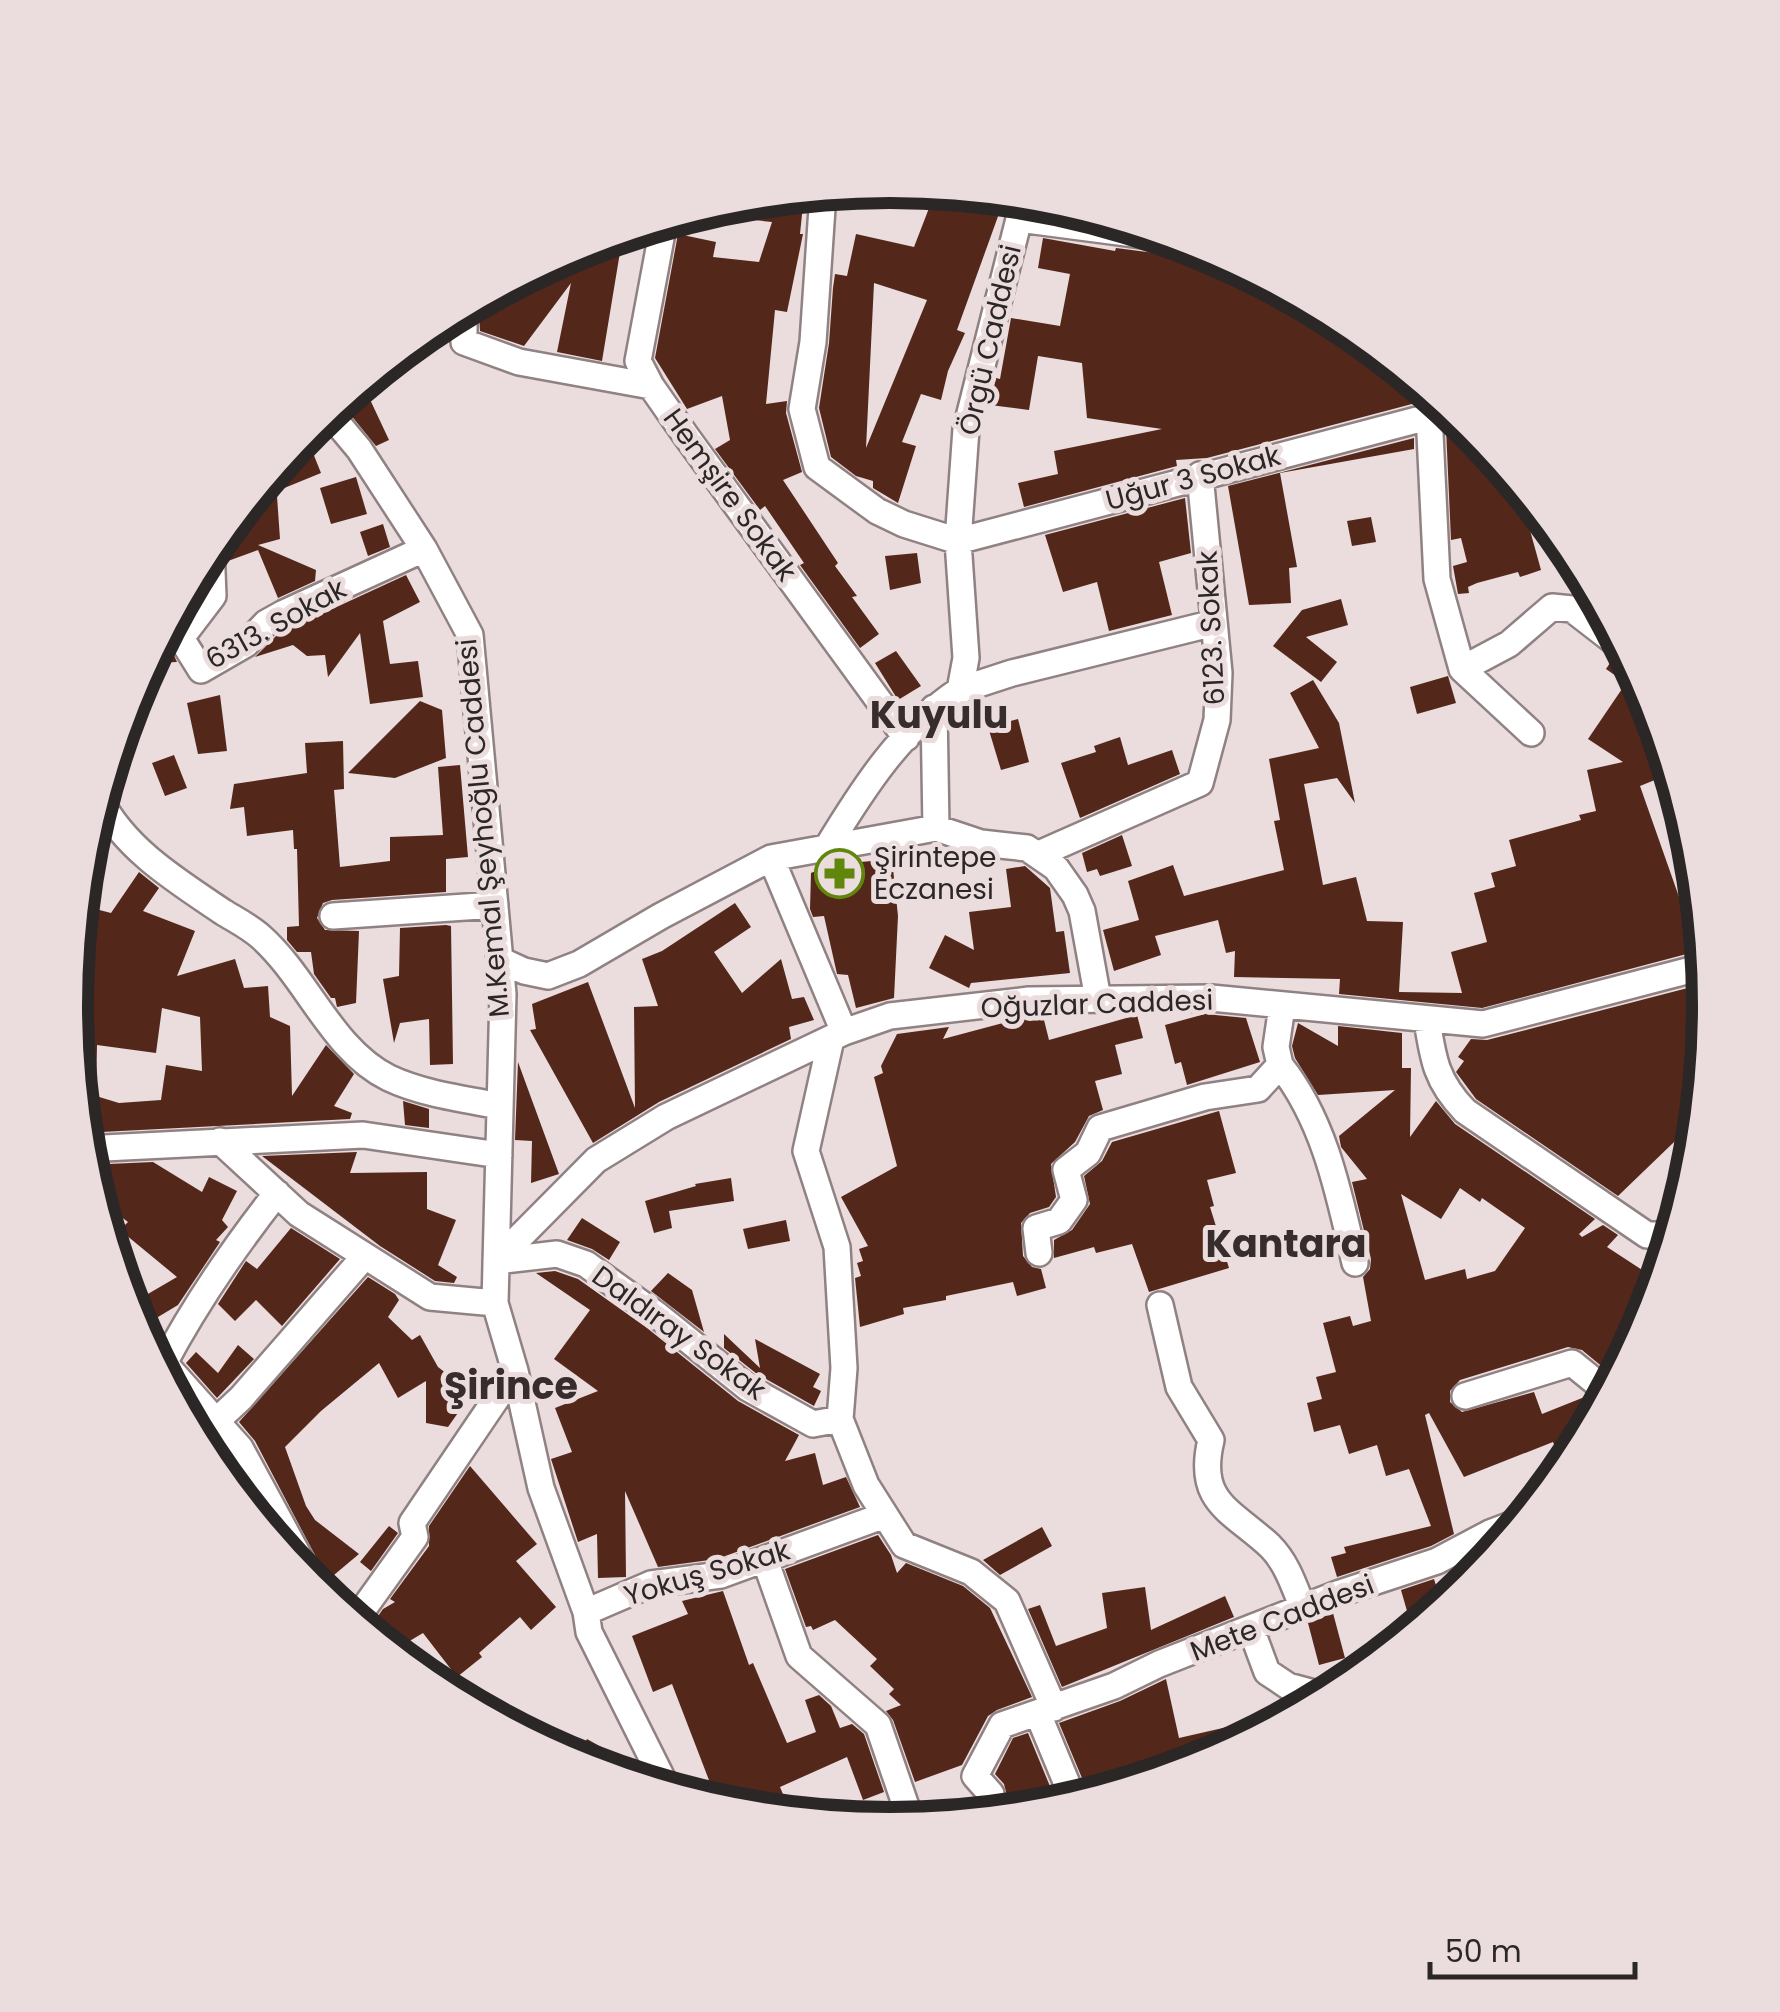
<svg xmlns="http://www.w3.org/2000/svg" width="1780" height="2012" viewBox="0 0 1780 2012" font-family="Poppins,sans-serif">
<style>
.building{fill:#54271b;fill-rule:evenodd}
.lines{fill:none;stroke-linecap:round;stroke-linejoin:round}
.street-casing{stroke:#908283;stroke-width:30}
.secondary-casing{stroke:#908283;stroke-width:40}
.street{stroke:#fff;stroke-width:25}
.secondary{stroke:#fff;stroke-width:35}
.labels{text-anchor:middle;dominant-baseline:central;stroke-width:10;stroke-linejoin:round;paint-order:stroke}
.street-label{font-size:28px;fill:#2c2727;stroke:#ebdcdd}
.poi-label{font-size:28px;fill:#2c2727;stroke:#ebdcdd;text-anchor:start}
.district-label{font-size:38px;font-weight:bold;fill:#382d2d;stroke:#ebdcdd}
.rim{fill:none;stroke:#2c2727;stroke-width:12}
</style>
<rect width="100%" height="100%" fill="#ebdcdd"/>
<path class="building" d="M936 190 1005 197 957 330 965 333 948 371 941 400 921 394 902 442 916 446 898 503 873 488V481L856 476 831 457 819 408 829 343 833 288 835 274 847 276 856 234 914 247ZM874 283 927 300 866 448Z
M804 195 800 234H803L787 312 775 310 766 404 787 401 786 413 802 472 783 480 838 563 835 566 857 596 852 597 879 634 860 648 800 565 804 563 765 506 760 510 715 449 730 440 722 396 687 409 655 358 678 234 716 242 713 257 759 262 772 222 754 220 757 199Z
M623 234 602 361 557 352 571 283 524 346 480 331 478 301 577 248Z
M1043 238 1115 251 1116 248 1170 255 1179 254 1187 243 1204 249 1346 325 1416 382 1412 404 1207 458 1176 460 1177 466 1024 507 1018 483 1058 474 1054 451 1162 429 1087 418 1082 363 1038 356 1029 410 990 405 996 378 1000 379 1011 318 1060 326 1070 274 1038 268Z
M366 391 389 440 376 446 341 403Z
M1445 406 1470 427 1517 483 1541 570 1520 577 1518 572 1477 583 1468 587 1469 593 1458 594 1453 566 1467 562 1461 538 1451 540Z
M305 433 321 473 277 491 270 475Z
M1414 438V449L1280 473 1297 567 1289 568 1291 603 1249 605 1228 486Z
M356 477 367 514 331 524 320 488Z
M277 496 280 539 258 545 316 570 315 581 278 598 258 550 228 561 227 545 221 535 237 516Z
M1185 498 1191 553 1159 562 1172 615 1109 631 1097 582 1063 592 1045 535Z
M1371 517 1376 542 1352 546 1347 521Z
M383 524 390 547 368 556 360 532Z
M917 553 921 583 890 590 885 556Z
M406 575 420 602 383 621 390 664 418 661 423 697 370 704 360 633 328 677 325 655 307 656 293 645 255 657 276 636 291 628Z
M187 591 186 604 165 636 177 662 148 663Z
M1341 599 1348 625 1306 637 1337 662 1321 682 1273 646 1302 610Z
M896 651 921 686 898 700 875 663Z
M1612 660 1622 666 1633 664 1648 693 1672 773 1640 786 1698 951 1482 1008 1339 994 1340 979 1234 977 1235 951 1226 953 1218 920 1155 936 1161 955 1114 971 1103 930 1139 920 1128 881 1173 865 1184 896 1284 870 1274 821 1280 820 1269 759 1319 748 1290 693 1313 680 1339 723 1355 803 1337 778 1304 784 1323 885 1356 877 1367 921 1403 922 1399 992 1462 993 1451 952 1487 942 1474 893 1495 887 1491 873 1516 866 1509 840 1581 820 1579 815 1596 811 1587 770 1623 762 1588 739 1626 683 1606 669Z
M1448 676 1456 703 1417 714 1410 687Z
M220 695 227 751 198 754 187 703Z
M420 701 442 710 446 758 395 778 348 773Z
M1018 719 1029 762 1001 770 988 727Z
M1120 737 1128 765 1172 750 1180 774 1080 818 1061 763 1096 752 1094 746Z
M343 741 344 789 334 790 340 867 390 861V837L443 835 438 767 460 765 468 857 446 859V892L332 900 323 903 317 918 325 930 359 931 356 1003 337 1007 335 998H331L314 974 311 952H297L287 940V927L299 926 297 849H294L293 830 247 836 244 807 230 809 234 784 307 773 305 743Z
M174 755 187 788 165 796 152 763Z
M1122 835 1132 866 1100 876 1097 869 1087 872 1082 853Z
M860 858 861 862 892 859 898 916 894 998 856 1008 848 975 837 974 824 916 813 917 810 909 811 873 831 864Z
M1025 866 1050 888 1056 932 1064 931 1070 973 971 983 969 988 929 968 945 935 974 950 969 912 1011 907 1006 869Z
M139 872 159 888 143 911 195 931 177 976 235 959 244 988 268 986 270 1017 290 1026 292 1096 326 1045 354 1074 334 1106 352 1113 350 1119 82 1133 73 1032 74 1013 82 1014 87 968 75 960 80 905 111 913ZM162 1008 200 1017 202 1071 166 1065 161 1100 119 1103 96 1096 97 1045 156 1053Z
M735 903 751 927 714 952 742 993 781 959 792 999 804 997 814 1020 789 1027 791 1039 659 1102 593 1143 530 1030 536 1029 532 1004 588 982 635 1108 634 1007 658 1006 642 959 662 951Z
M446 925 451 926 453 1064 430 1065 429 1019 400 1023 394 1043 383 979 399 976 400 928Z
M1707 983 1710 1007 1699 1118 1618 1196 1476 1099 1456 1072 1464 1061 1458 1057 1471 1039 1487 1040Z
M1205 1014 1246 1018 1260 1062 1187 1085 1181 1062 1175 1064 1165 1025Z
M1137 1015 1143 1038 1115 1045 1122 1074 1095 1081 1103 1110 1089 1116 1075 1142 1051 1164 1056 1197 1049 1207 1030 1213 1021 1223 1023 1256 1032 1267 1041 1269 1046 1288 1017 1296 1013 1282 946 1296V1300L903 1308 904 1314 860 1327 855 1278 861 1276 857 1263 863 1261 859 1249 868 1246 841 1197 897 1166 874 1077 883 1073 881 1066 897 1034 949 1027 943 1039 1025 1017 1043 1016 1049 1040Z
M1298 1023 1338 1046V1026L1402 1033V1068H1411L1410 1137 1436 1101 1455 1124 1595 1219 1579 1234 1582 1237 1603 1225 1618 1235 1607 1247 1659 1281 1647 1320 1616 1378 1582 1350 1568 1347 1460 1380 1450 1391V1402L1462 1412 1534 1392 1542 1414 1587 1396 1601 1407 1578 1449 1559 1457 1553 1442 1464 1477 1429 1413 1425 1415 1454 1534 1431 1546 1337 1577 1331 1557 1346 1553 1344 1547 1431 1526 1409 1469 1386 1476 1377 1445 1349 1454 1340 1425 1314 1432 1307 1403 1322 1399 1316 1377 1336 1372 1323 1323 1350 1316 1353 1326 1371 1321 1363 1277 1370 1269 1371 1259 1352 1182 1367 1179 1341 1147 1339 1136 1395 1090 1318 1095 1295 1058 1292 1046ZM1460 1188 1480 1202 1482 1198 1525 1228 1495 1271 1467 1279 1465 1269 1425 1280 1401 1194 1441 1219Z
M518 1062 559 1174 531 1183 532 1141 515 1140Z
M403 1101 429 1109V1128L405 1125Z
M1219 1111 1236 1173 1207 1180 1214 1206 1210 1207 1229 1268 1149 1292 1132 1244 1096 1253 1094 1247 1054 1258V1240L1072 1230 1090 1204 1084 1176 1102 1161 1112 1142Z
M357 1152 350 1173 427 1172V1209L456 1220 438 1265 457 1277 454 1283 435 1281 380 1246 262 1156Z
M153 1162 202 1192 209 1177 237 1191 222 1220 228 1227 216 1240 220 1242 178 1305 153 1320 141 1298 177 1277 120 1230 128 1222 95 1197 86 1165Z
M731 1178 734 1201 669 1211 672 1228 654 1233 645 1201 696 1186 695 1184Z
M582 1218 620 1242 609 1260 592 1249 567 1240Z
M786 1220 790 1241 748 1249 743 1229Z
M291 1228 340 1259 282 1326 256 1300 235 1321 218 1304 246 1261 257 1269Z
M555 1271 578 1279 647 1328 738 1401 799 1435 785 1461 815 1453 823 1485 846 1477 860 1507 717 1559 658 1567 625 1491 626 1577 598 1578 597 1534 578 1542 551 1459 572 1452 555 1408 598 1391 554 1359 590 1310 536 1273Z
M668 1273 692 1290 704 1332 651 1291Z
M368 1277 395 1294 399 1300 388 1317 412 1340 420 1335 438 1367 472 1393 448 1427 426 1423V1381L398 1398 379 1363 321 1411 285 1447 306 1506 315 1520 359 1554 328 1580 255 1441 239 1422Z
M724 1334 760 1368 755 1339 820 1374 813 1387 821 1391 814 1406 757 1374 724 1348Z
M238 1345 254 1359 217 1398 186 1363 196 1352 218 1373Z
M470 1466 537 1544 516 1561 556 1607 531 1630 520 1617 479 1653 482 1657 457 1677 423 1633 391 1652 367 1632 383 1609 395 1602 390 1599 429 1546V1526Z
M389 1526 398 1533 371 1571 360 1562Z
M1042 1527 1052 1546 1000 1575 983 1560Z
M878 1535 891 1555 897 1573 906 1563 963 1586 990 1608 1032 1697 997 1710 988 1716 962 1765 915 1782 893 1720 886 1711 901 1705 889 1694 894 1689 870 1666 877 1659 835 1620 813 1630 811 1626 806 1627 785 1569Z
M1434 1579 1443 1608 1413 1632 1401 1590Z
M1145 1587 1151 1630 1225 1596 1234 1617 1062 1687 1028 1609 1040 1605 1056 1646 1107 1628 1102 1593Z
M723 1591 749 1665 753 1663 787 1743 816 1732 805 1700 819 1695 831 1706 840 1728 852 1724 864 1734 884 1792 863 1800 847 1757 780 1787 787 1804 763 1813 740 1811 734 1797 727 1800 721 1785 712 1788 672 1684 653 1692 632 1636 688 1614 682 1601Z
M1333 1613 1345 1658 1319 1665 1308 1623Z
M1166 1679 1179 1738 1280 1715 1282 1722 1218 1756 1178 1764V1772L1154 1779H1117L1087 1790 1059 1723 1120 1701Z
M1028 1733 1054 1796 1027 1810 1007 1796 1004 1784 995 1774 1013 1738Z
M587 1739 619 1757 610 1774 574 1763Z"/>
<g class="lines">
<defs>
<path id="street" d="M823 193 813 342 802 409 817 467 877 511 904 524 958 541 1428 417
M1019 219 1172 239
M664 222 638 361 651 386 686 436 906 738
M464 308V342L519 362 651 386
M1428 392 1437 579 1462 669
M328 412 359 449 424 549 470 635 503 994 495 1303 515 1371 541 1488 586 1612 589 1632 669 1792
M211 547 213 596 181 638 201 670 246 644 266 623 284 613 424 549
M1462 669 1509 644 1552 607 1572 609 1625 650
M1462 669 1531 733
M960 690 1012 673 1214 623
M934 708 936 828
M100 800C126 850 177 881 223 912 236 920 250 927 261 937 308 979 332 1050 389 1078 423 1094 464 1099 500 1106
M828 846C864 787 901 729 960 690L966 658 958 541 966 429 1019 219 1029 200
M1039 854 1200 783 1217 720 1219 673 1200 475
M771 858 844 1032
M333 916 495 905
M500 960 524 971 548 976 579 964 661 916 771 858 936 828 981 843 1027 848 1056 868 1075 895 1082 911 1098 999
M1427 1020C1433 1059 1436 1081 1465 1111L1647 1235H1673
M831 1039 806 1151 837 1247 844 1368 840 1419
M1280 1065C1325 1121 1339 1194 1355 1263
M220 1141 299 1214 430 1297 495 1303
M84 1149 363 1135 499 1155
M1039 1253 1036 1228 1059 1221 1074 1200 1066 1170 1088 1153 1100 1128 1205 1097 1258 1089 1280 1065 1276 1047 1282 1006
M496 1261 596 1160 666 1117 844 1032 890 1016 1029 1000 1211 998 1483 1024 1706 966
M496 1261 557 1254 586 1264 657 1315 748 1388 813 1424 840 1419 866 1485 904 1545 971 1572 1007 1601 1054 1708
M1160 1305 1179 1387 1211 1440C1196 1502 1231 1510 1270 1546 1287 1563 1294 1586 1303 1608
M162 1367C195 1304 233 1249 277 1193
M1465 1396 1572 1363 1609 1393
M212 1425 241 1398 364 1257
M211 1465 236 1451
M765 1560 799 1656 878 1725 911 1821
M586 1612 651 1584 721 1575 885 1515
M354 1622 415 1537 412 1523 515 1371
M1251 1629 1267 1672 1288 1686 1329 1697
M1038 1714 1075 1803
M991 1794 975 1776 1002 1725 1114 1686 1159 1664 1340 1593 1437 1561 1490 1533 1524 1520"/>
<path id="secondary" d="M152 1357 236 1451 307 1582"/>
</defs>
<use href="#street" class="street-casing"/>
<use href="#secondary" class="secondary-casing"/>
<use href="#street" class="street"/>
<use href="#secondary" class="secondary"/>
</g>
<defs>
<symbol id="pharmacy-ring" viewBox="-11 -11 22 22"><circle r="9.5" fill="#ebdcdd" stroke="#60870c" stroke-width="1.5"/><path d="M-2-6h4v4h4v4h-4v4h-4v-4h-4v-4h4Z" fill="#60870c"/></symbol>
</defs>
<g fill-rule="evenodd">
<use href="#pharmacy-ring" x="812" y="846" width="55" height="55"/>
</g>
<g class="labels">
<g class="street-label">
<text transform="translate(990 340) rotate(-77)">Örgü Caddesi</text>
<text transform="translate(1193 478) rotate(-15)">Uğur 3 Sokak</text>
<text transform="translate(730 495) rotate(54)">Hemşire Sokak</text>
<text transform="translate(276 624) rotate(-29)">6313. Sokak</text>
<text transform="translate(1211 628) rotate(-93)">6123. Sokak</text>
<text transform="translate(483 828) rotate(-95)">M.Kemal Şeyhoğlu Caddesi</text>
<text transform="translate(1097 1004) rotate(-2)">Oğuzlar Caddesi</text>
<text transform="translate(679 1333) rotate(36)">Daldıray Sokak</text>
<text transform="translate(707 1573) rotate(-16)">Yokuş Sokak</text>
<text transform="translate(1282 1618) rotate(-21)">Mete Caddesi</text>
</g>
<g class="poi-label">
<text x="874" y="857">Şirintepe<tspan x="874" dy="32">Eczanesi</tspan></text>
</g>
<g class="district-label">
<text x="939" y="714">Kuyulu</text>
<text x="1286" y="1243">Kantara</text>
<text x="511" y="1385">Şirince</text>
</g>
</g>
<path d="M0 0H1780V2012H0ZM88 1005a802 802 0 1 1 1604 0a802 802 0 1 1-1604 0Z" fill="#ebdcdd" fill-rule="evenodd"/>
<path class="rim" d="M88 1005a802 802 0 1 1 1604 0a802 802 0 1 1-1604 0Z"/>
<path d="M1430 1962v15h205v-15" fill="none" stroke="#2c2727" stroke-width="5"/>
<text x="1445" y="1962" font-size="30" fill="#2c2727" stroke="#ebdcdd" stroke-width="8" paint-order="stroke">50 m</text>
</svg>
